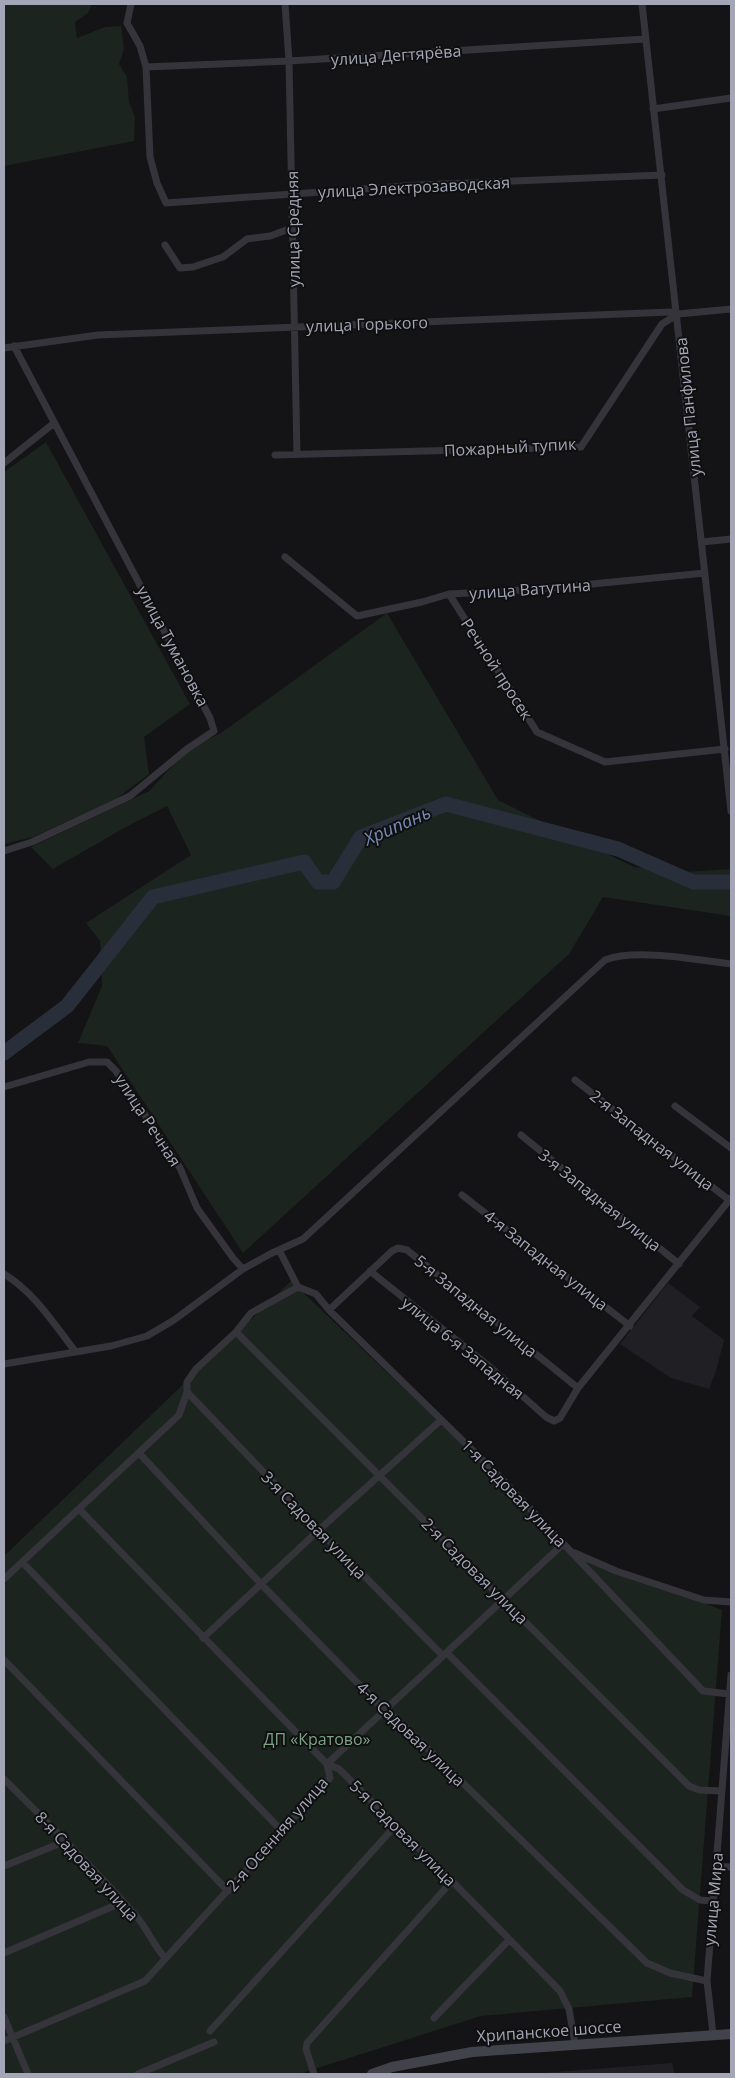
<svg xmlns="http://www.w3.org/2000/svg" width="735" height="2078" viewBox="0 0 735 2078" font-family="'Open Sans',sans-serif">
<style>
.built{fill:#201f23}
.green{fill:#1b241e}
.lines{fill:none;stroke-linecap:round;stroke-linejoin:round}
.river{stroke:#292f3a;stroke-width:15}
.street{stroke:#35343b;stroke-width:7}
.secondary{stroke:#42424b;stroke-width:10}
.labels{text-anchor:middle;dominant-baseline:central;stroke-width:4;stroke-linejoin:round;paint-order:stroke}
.street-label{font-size:16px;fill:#a4a6b7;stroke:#0f0f10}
.park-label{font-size:16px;fill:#7aa386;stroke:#0f0f10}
.water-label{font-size:18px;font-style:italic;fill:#788bb5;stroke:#0f0f10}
</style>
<rect width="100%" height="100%" fill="#141315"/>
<path class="built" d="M668 1283 700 1307 692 1316 724 1340 716 1371 709 1389 671 1378 620 1344Z
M672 2063 675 2074H529Z"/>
<path class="green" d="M4 4H92L88 13 75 22 77 38 105 27 121 26 124 49 119 64 127 77 129 102 135 117 134 141 4 166Z
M46 442 190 704 144 737 149 774 116 799 33 837 4 844V472Z
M387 613 498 800 634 867 685 872 731 869V916L603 897 569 954 243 1253 107 1046 78 1043 102 986 100 941 86 923 191 855 167 806 126 827 53 869 31 847 149 791 181 757 201 743 221 733Z
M291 1281 574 1550 722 1610 692 1997 481 2016 299 2074H4V1556Z"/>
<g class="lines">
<path class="river" d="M4 1053 67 1006 153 897 304 862 318 882H333L361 837 446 804 618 849 693 882H731"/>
<path class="street" d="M131 4 127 23 140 46 146 67 150 157 157 183 166 203 419 185 662 175
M285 4 289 61 297 454
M642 4 731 811
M146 67 289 61 646 39
M653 109 731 98
M165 245 180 268 193 267 223 257 247 239 270 236 292 228
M4 348 98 335 671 312 678 314 731 309
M275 455 581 447 662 324 678 314
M4 463 54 423
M702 542 731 539
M285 557 357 616 422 602 449 594 541 589 705 573
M449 594 537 732 605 762 725 749
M4 851 32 842 130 796 187 749 214 731 210 718 14 346
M575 1080 729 1200
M4 1087 89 1062H107L116 1071 180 1168 197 1208 233 1258 243 1269
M675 1106 731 1148
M521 1135 679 1264
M462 1195 630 1326
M370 1271 490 1367 546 1417 554 1421 560 1418 578 1388 731 1198
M4 1274C34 1292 54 1324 75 1351
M298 1287 316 1294 329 1310 504 1481 703 1691 729 1694
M329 1310 392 1251 398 1248 407 1250 578 1388
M236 1332 689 1786 699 1790 722 1791
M4 1364 111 1346 147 1336 174 1320 243 1269 270 1254 303 1239 605 960C636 948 698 960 731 964
M187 1392 319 1530 443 1656
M139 1453 261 1584 384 1710 392 1715 419 1740 647 1963 670 1973 707 1981
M79 1509 327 1764 339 1769 452 1881 560 1991 569 2009 575 2044
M575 1553 616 1571 704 1600 731 1602
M22 1562 281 1830
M4 1579 179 1415 187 1392V1382L196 1369 236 1332 251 1313 298 1287 279 1250
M203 1638 319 1530 441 1420
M447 1653 683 1890 700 1900 712 1901
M4 1660 228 1891
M4 1779C49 1824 95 1869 137 1917 148 1930 154 1946 165 1958
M4 1866 66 1841
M715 1866 731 1867
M4 1953 123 1902
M4 2017 28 2074
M434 2018 509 1940
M210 2031 396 1825
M713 2034 707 1981 731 1675
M4 2041 145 1981 330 1778 327 1764 563 1544
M138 2074 214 2042
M314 2074 306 2049 307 2043 452 1881"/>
<path class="secondary" d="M372 2074 392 2067 472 2052 731 2034"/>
</g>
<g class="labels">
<g class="street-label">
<text transform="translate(396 55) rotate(-4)">улица Дегтярёва</text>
<text transform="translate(414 187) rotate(-3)">улица Электрозаводская</text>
<text transform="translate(293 229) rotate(-91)">улица Средняя</text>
<text transform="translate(367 324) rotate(-2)">улица Горького</text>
<text transform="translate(688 407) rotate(-96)">улица Панфилова</text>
<text transform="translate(510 447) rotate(-3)">Пожарный тупик</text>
<text transform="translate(530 589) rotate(-4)">улица Ватутина</text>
<text transform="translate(173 646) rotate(62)">улица Тумановка</text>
<text transform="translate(497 669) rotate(57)">Речной просек</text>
<text transform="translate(148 1120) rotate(57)">улица Речная</text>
<text transform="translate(652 1140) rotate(38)">2-я Западная улица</text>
<text transform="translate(600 1200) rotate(39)">3-я Западная улица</text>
<text transform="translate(546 1260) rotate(38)">4-я Западная улица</text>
<text transform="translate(476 1306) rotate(39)">5-я Западная улица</text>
<text transform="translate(463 1348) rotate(39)">улица 6-я Западная</text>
<text transform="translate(514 1493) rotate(46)">1-я Садовая улица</text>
<text transform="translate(314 1525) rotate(46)">3-я Садовая улица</text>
<text transform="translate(475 1571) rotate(45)">2-я Садовая улица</text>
<text transform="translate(411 1734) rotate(44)">4-я Садовая улица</text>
<text transform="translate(403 1833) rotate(45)">5-я Садовая улица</text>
<text transform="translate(277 1834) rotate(-49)">2-я Осенняя улица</text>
<text transform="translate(87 1866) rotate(47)">8-я Садовая улица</text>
<text transform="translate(713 1899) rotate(-85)">улица Мира</text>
<text transform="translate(549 2031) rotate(-4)">Хрипанское шоссе</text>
</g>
<g class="park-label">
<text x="317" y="1739">ДП «Кратово»</text>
</g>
<g class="water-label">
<text transform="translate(397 825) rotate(-24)">Хрипань</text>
</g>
</g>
<rect width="735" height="2078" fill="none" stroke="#a4a6b7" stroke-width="10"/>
</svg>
